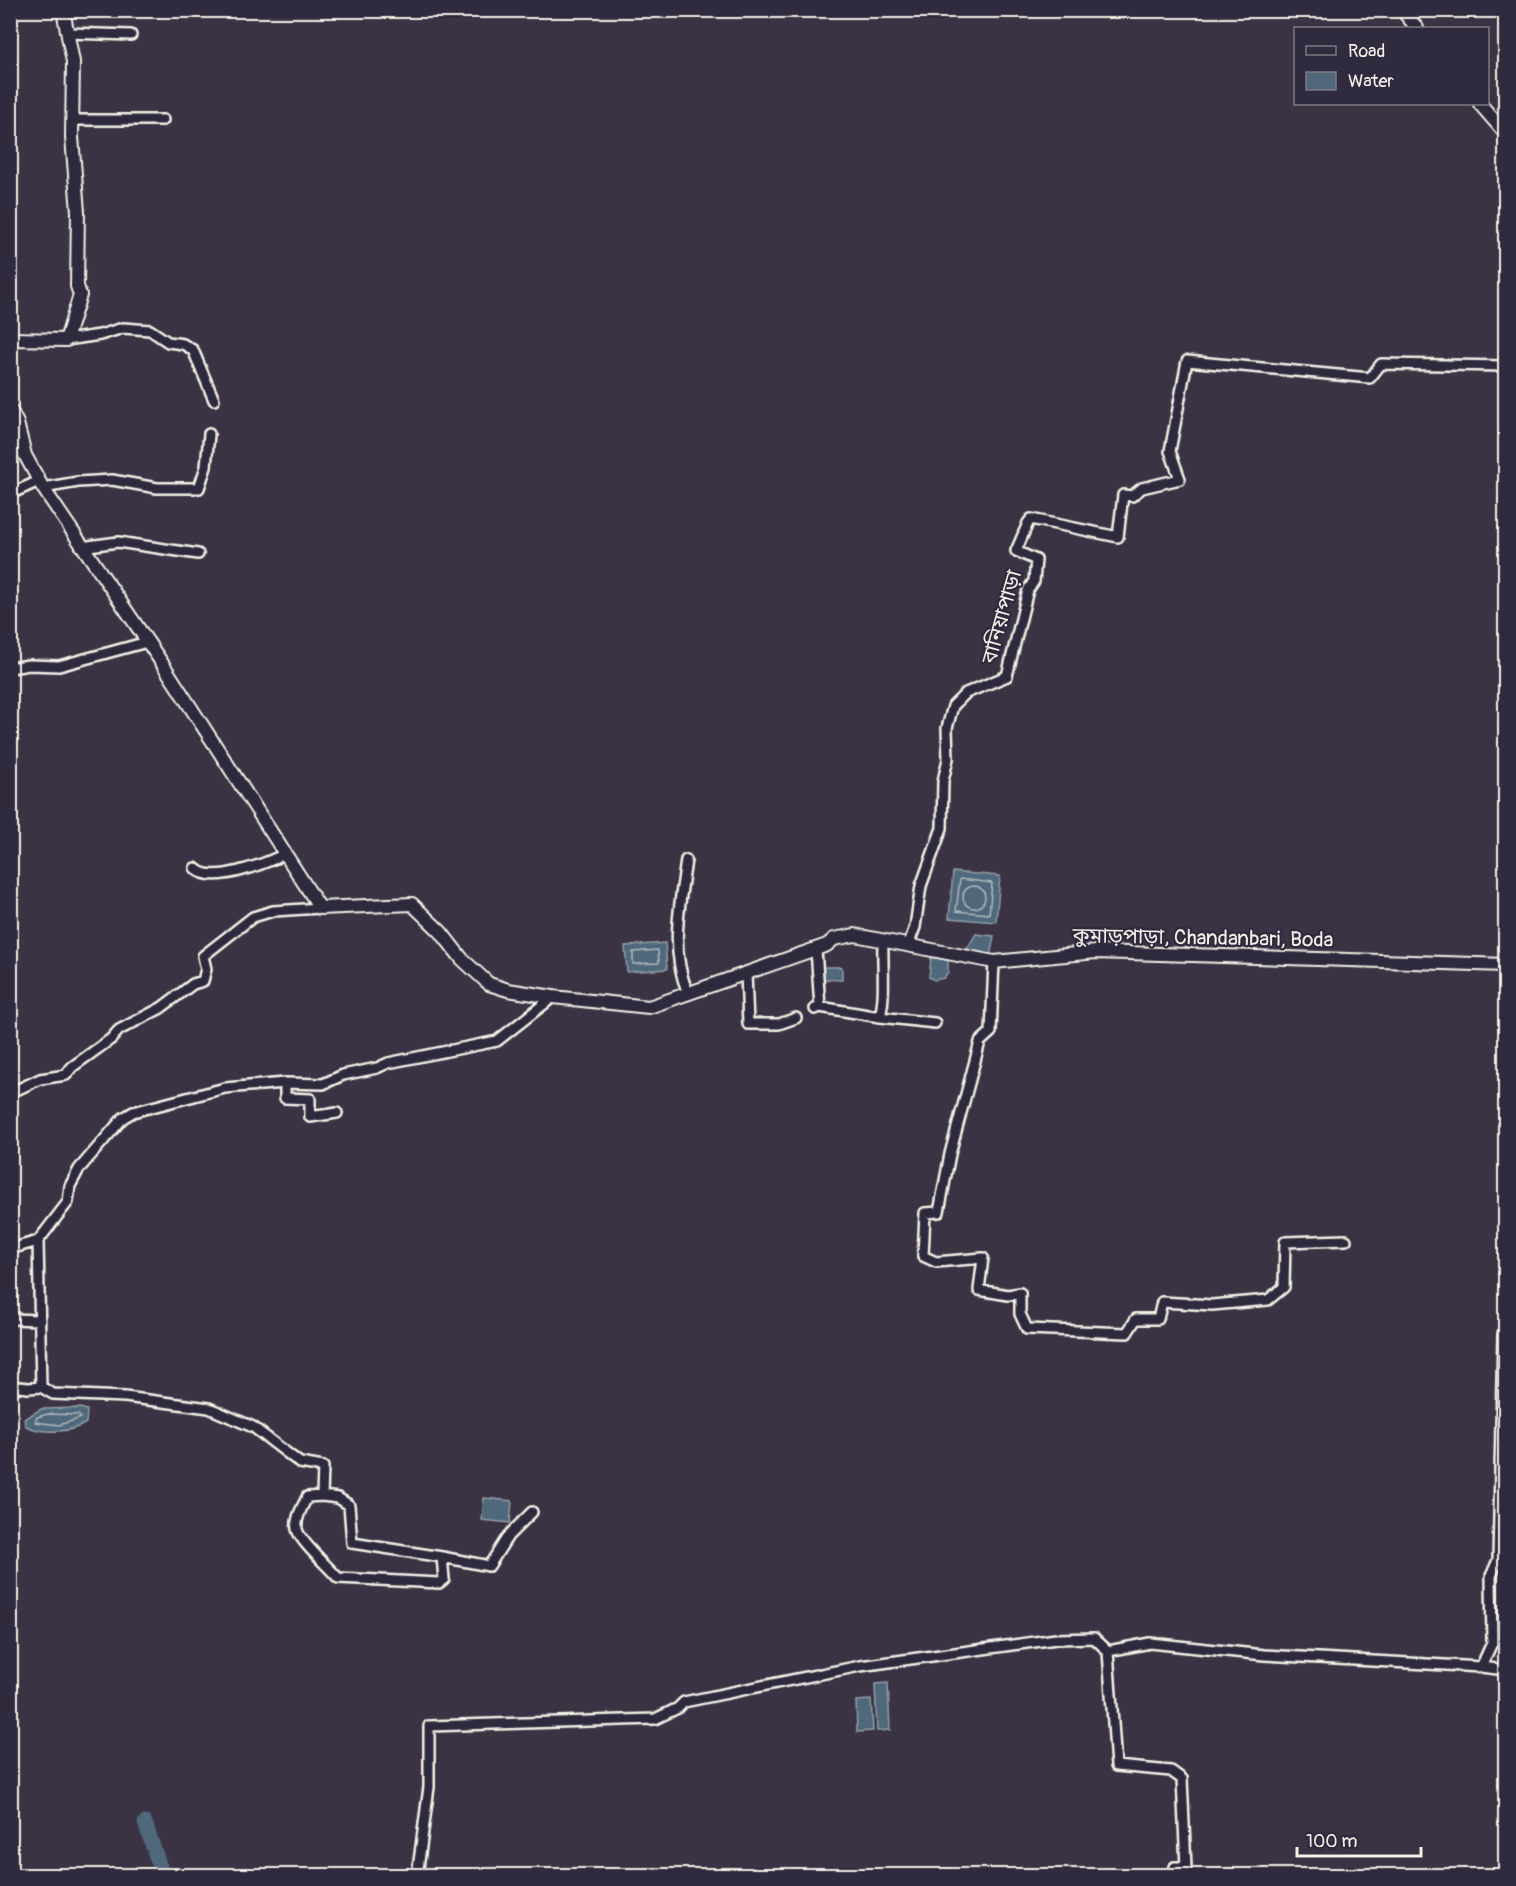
<svg xmlns="http://www.w3.org/2000/svg" width="1516" height="1886" viewBox="0 0 1516 1886" font-family="Pangolin,'Noto Sans Bengali',sans-serif">
<style>
.water{fill:#50677b;stroke:#929ea7;stroke-width:1.5}
.lines{fill:none;stroke-linecap:round;stroke-linejoin:round}
.shore{stroke:#b2babc;stroke-width:1.5}
.river{stroke:#50677b;stroke-width:15}
.minor-casing{stroke:#f4f1e8;stroke-width:14}
.tertiary-casing{stroke:#f4f1e8;stroke-width:16}
.minor{stroke:#2f2a3d;stroke-width:9}
.tertiary{stroke:#2f2a3d;stroke-width:12}
.labels{text-anchor:middle;dominant-baseline:central;stroke-width:4.5;stroke-linejoin:round;paint-order:stroke}
.street-label{font-size:21px;fill:#f4f1e8;stroke:#2f2a3d}
</style>
<rect width="100%" height="100%" fill="#3b3343"/>
<filter id="ink" filterUnits="userSpaceOnUse"><feTurbulence type="fractalNoise" baseFrequency=".0167" numOctaves="2"/><feDisplacementMap in="SourceGraphic" scale="12" xChannelSelector="R" yChannelSelector="G"/><feConvolveMatrix kernelMatrix="1 2 1 2 8 2 1 2 1" color-interpolation-filters="sRGB"/></filter>
<g filter="url(#ink)">
<path class="water" d="M953 872 1000 876 996 922 949 918Z
M976 934 994 936 990 957 965 952Z
M665 943 667 969 627 972 625 946Z
M931 958 948 959V972L944 978 934 980 929 977Z
M819 967H842V980L819 979Z
M80 1408 87 1410 86 1423C70 1433 43 1434 26 1426L24 1419 41 1409Z
M484 1498 512 1501 510 1523 482 1520Z
M888 1683 890 1730 877 1731 875 1684Z
M871 1700 873 1731 857 1732 856 1701Z"/>
<g class="lines">
<path class="shore" d="M960 879 992 883 989 914 956 911Z
M963 897a11 11 0 1 1 22 0a11 11 0 1 1-22 0Z
M658 950 659 963 633 964V952Z
M48 1414 78 1415 81 1418 59 1425 35 1422 37 1417Z"/>
<path class="river" d="M145 1823 163 1876"/>
<defs>
<path id="minor" d="M68 33 131 35
M72 120H163
M66 340 100 335 123 328 150 330 168 342 183 344 193 350 214 400
M43 488 78 482 112 480 157 488H199L206 467 209 434
M10 494 39 481
M81 547 118 542 198 554
M10 668 29 665 59 666 147 642
M686 860C680 906 669 949 688 993
M195 868C211 886 266 863 285 854
M908 946 915 927 921 886 942 828 943 781 948 759 947 728 953 706 966 693 1007 676 1028 590 1034 581 1036 560 1016 551 1028 523 1031 519 1118 537 1123 495 1132 496 1142 488 1180 479 1170 451 1187 361 1370 378 1381 364 1506 366
M816 949 820 1007
M994 962 991 1032 980 1042 950 1154 939 1212 925 1213 923 1256 936 1262 983 1258 979 1290 1008 1295 1020 1293V1314L1027 1329 1127 1333 1136 1319H1158L1162 1302 1212 1305 1268 1300 1284 1287 1285 1242 1346 1240
M746 973 748 1024H779L796 1018
M815 1009 820 1007 880 1017C886 993 882 967 883 942
M880 1017 935 1023
M285 1083V1098L310 1099V1117L337 1113
M10 1093 40 1079 66 1075 72 1067 111 1039 119 1030 161 1008 193 984 203 981 206 969 203 956 253 917 273 911 320 908
M10 1249 38 1241 68 1202 70 1186 79 1169 123 1118 133 1112 225 1088 285 1083 323 1084 343 1075 377 1068 388 1063 497 1041 553 997
M10 1319 40 1320
M10 1386 28 1388 41 1387 38 1241
M41 1387 53 1394 125 1397 209 1408 253 1427 300 1463 323 1467 322 1496 307 1497C303 1506 295 1518 297 1529 299 1541 329 1567 338 1578L439 1583 444 1579 442 1557 489 1566 508 1536 532 1512
M322 1496 338 1498 349 1505 352 1543 442 1557
M1108 1651 1150 1643 1264 1655 1481 1667 1492 1643 1491 1576 1498 1560 1503 1334 1506 1331
M1481 1667 1506 1670
M417 1876 429 1787V1726L655 1719 678 1708 684 1702 860 1666 1056 1639 1094 1638 1108 1651 1116 1766 1171 1771 1182 1779 1186 1867H1175L1173 1876"/>
<path id="tertiary" d="M1402 10 1417 28
M1480 104 1506 134
M10 339 66 340 80 295 77 286 78 212 72 137 73 62 63 10
M10 409 17 423 25 455 43 488 164 666 320 908 412 904 441 932 462 959 489 984 508 990 553 997 649 1007 827 945 834 939 855 935 994 962 1096 952 1506 965"/>
</defs>
<use href="#minor" class="minor-casing"/>
<use href="#tertiary" class="tertiary-casing"/>
<use href="#minor" class="minor"/>
<use href="#tertiary" class="tertiary"/>
</g>
</g>
<g class="labels">
<g class="street-label">
<text transform="translate(1002 617) rotate(-74)">বানিয়াপাড়া</text>
<text transform="translate(1203 938) rotate(1)">কুমাড়পাড়া, Chandanbari, Boda</text>
</g>
</g>
<rect width="1516" height="1886" fill="none" stroke="#2f2a3d" stroke-width="36"/>
<rect x="18" y="18" width="1480" height="1850" fill="none" stroke="#f4f1e8" stroke-width="2" filter="url(#ink)"/>
<rect x="1294" y="27" width="195" height="78" fill="#2f2a3d" stroke="#7e7a81" stroke-width="1.5"/>
<rect x="1306" y="46" width="30" height="9" fill="#2f2a3d" stroke="#7e7a81" stroke-width="1.5"/>
<text x="1348" y="57" font-size="18" fill="#f4f1e8">Road</text>
<rect x="1306" y="72" width="30" height="18" fill="#50677b" stroke="#7e7a81" stroke-width="1.5"/>
<text x="1348" y="87" font-size="18" fill="#f4f1e8">Water</text>
<path d="M1297 1847v9h124v-9" fill="none" stroke="#f4f1e8" stroke-width="3"/>
<text x="1306" y="1847" font-size="18" fill="#f4f1e8" stroke="#2f2a3d" stroke-width="4.5" paint-order="stroke">100 m</text>
</svg>
